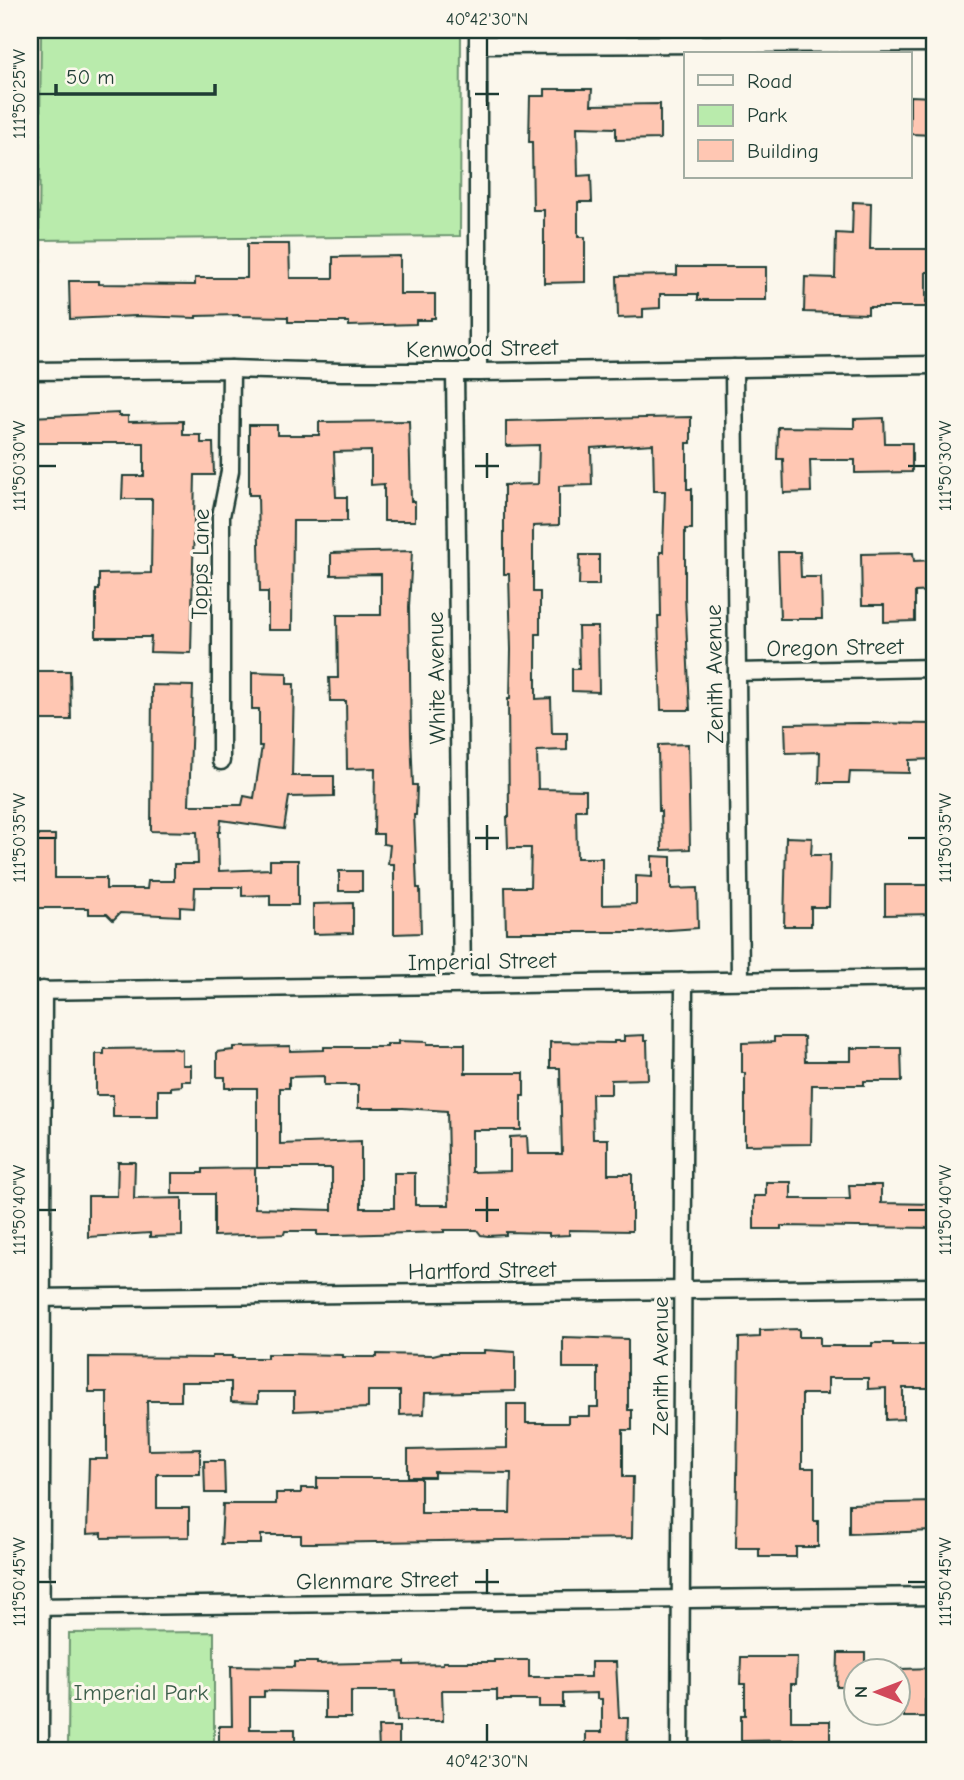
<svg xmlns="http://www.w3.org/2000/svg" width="964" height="1780" font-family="'Comic Neue',sans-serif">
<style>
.built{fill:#fce9db}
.green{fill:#b9ebac;stroke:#6c9470;stroke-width:2}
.building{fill:#ffc7b3;stroke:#1f3d34;stroke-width:2;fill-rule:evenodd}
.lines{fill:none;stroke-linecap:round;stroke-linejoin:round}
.minor-casing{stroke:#1f3d34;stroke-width:21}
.minor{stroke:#fbf7ec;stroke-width:16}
.ticks{fill:none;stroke:#1f3d34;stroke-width:2.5}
.labels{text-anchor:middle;stroke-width:6;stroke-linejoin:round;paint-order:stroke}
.street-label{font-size:23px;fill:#1f3d34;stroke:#fbf7ec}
.park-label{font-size:23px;fill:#3e604c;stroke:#fbf7ec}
.neatline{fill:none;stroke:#1f3d34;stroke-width:2.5}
.ticks-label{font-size:18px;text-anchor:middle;fill:#1f3d34}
</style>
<rect width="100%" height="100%" fill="#fbf7ec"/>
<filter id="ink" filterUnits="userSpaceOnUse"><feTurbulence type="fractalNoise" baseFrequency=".0143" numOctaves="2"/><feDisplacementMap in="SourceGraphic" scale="14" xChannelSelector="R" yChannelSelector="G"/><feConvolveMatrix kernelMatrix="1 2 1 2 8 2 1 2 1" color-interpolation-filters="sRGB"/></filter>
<g filter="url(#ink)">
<rect class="built" x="30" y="30" width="13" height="232"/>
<g class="green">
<polygon points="41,30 461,30 460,236 39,240"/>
<polygon points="214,1632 214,1750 68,1750 69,1633"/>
</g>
<g class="building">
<polygon points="545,89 592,89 591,105 660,104 660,139 616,140 616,128 577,127 578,176 591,175 592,202 578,202 578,237 585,237 585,282 544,283 544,210 533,210 532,142 529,142 530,96 545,96"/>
<polygon points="910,96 934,97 934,135 910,134"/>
<polygon points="853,202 871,203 870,249 934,249 934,272 926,272 926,307 868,307 868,314 804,312 805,277 835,278 836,233 852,234"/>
<polygon points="247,244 289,244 290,278 333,278 333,257 400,256 400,294 435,294 435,318 431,318 431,320 416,320 416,324 349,326 349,322 288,322 288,317 239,316 239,315 196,316 196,318 136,316 70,319 69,281 99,281 99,284 195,285 195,278 247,278"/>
<polygon points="677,267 766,267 766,300 698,300 698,294 660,294 660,308 643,309 643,317 618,318 617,276 677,275"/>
<polygon points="119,413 119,416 128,416 128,422 183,421 183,435 201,435 201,443 213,443 214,475 195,475 191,653 150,652 151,637 96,637 96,590 99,590 99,574 151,573 152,499 122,499 123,476 144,476 144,443 30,443 30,417"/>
<polygon points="691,417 691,443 687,443 687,489 692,489 692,529 685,529 685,597 690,710 661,710 658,616 661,616 660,552 663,552 665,491 654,491 653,444 591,448 592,485 559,486 559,525 533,526 533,592 540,592 540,634 536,634 536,699 551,698 552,733 567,733 567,750 537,751 538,789 586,790 586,810 576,810 577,858 602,858 602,905 636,904 636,876 652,877 652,856 671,857 671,889 697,888 698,928 640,932 506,932 505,887 530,887 531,848 508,848 507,817 509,817 508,699 510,699 511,650 509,574 504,574 504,485 538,484 539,445 506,446 506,421"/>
<polygon points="884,418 885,443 912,443 912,472 855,473 855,460 810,460 811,492 784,493 783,459 777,459 778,427 854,428 854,419"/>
<polygon points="409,421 411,501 415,501 415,521 384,521 384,484 371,485 371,451 334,452 336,497 347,497 347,521 293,521 292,630 268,630 268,592 260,592 258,495 249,495 249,425 277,425 277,435 319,435 319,422"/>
<polygon points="412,551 409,607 411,736 413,785 417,785 416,815 414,815 417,888 420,888 421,933 394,934 394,864 388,864 390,845 383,844 383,834 374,834 375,768 347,769 346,701 330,701 329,678 338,678 337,615 381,615 381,574 331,575 331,553"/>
<polygon points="778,552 800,552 801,577 821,577 822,619 780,619"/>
<polygon points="913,553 914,561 934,560 934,591 915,592 915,621 884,622 884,605 862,605 861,554"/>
<polygon points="580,555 599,555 599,585 579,585"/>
<polygon points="578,627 598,627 599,692 572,691 572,669 579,669"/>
<polygon points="30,671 70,671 71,720 30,720"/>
<polygon points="252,672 287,673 287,684 294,684 292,776 334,776 334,796 289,797 284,829 221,820 220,832 218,832 219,871 270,869 270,860 298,860 298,905 270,905 270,895 242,896 242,887 195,887 194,908 180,907 180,916 120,913 113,920 107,914 89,914 89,908 30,908 30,850 33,850 33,835 55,835 55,878 106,878 106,889 147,889 148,881 174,881 174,864 198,864 197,832 151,831 152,685 193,686 189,805 242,805 244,796 254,798 262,746 259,746 259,709 252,709"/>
<polygon points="860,723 934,724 934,759 909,760 909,773 850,772 849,783 819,783 820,752 786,753 785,724"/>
<polygon points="688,744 690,849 662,850 661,811 659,811 658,745"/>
<polygon points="786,837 812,838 811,855 830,855 829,907 811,907 811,926 784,926"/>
<rect x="339" y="871" width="23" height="20"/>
<polygon points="885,885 934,885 934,914 885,915"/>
<polygon points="353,903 353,933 313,934 313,904"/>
<path d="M644,1035V1041H647L648,1079L611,1080V1094H592L593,1139H608V1174H632V1231L569,1230V1235L549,1236V1233L506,1232V1235L488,1236L481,1235L477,1230H444V1232L338,1235H317V1231H285L284,1234L214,1236V1194H172V1173H203V1169L255,1168V1208L332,1210V1168H257V1088H225V1077H217V1052L233,1050V1047L290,1046V1051L324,1050V1047H387V1044H398V1041L427,1042V1044H465V1073H524V1096H521V1130H472V1172L510,1171V1137L527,1136L528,1154H562L560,1068H550V1042L614,1043V1041H624V1036ZM324,1076V1085H358V1108H403L447,1111L449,1205H415V1173H394V1208H361V1141L280,1144V1088H289V1077Z"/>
<polygon points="774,1037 804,1037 805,1061 851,1061 851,1048 901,1048 902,1081 864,1081 864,1085 812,1085 811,1144 745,1145 745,1073 742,1073 742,1043 774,1042"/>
<polygon points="172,1048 182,1050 182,1065 191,1065 191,1081 182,1081 182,1086 171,1087 171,1090 158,1090 158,1117 113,1117 113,1095 96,1095 96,1054 104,1054 104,1049"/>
<polygon points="118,1162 135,1162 134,1199 182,1198 182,1236 150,1237 150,1233 88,1237 88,1196 117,1196"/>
<polygon points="766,1182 791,1182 791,1199 850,1199 849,1185 881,1185 881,1203 934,1204 934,1228 781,1226 781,1229 754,1229 754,1196 766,1196"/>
<polygon points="799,1329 799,1337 820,1337 820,1346 872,1346 872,1343 893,1343 893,1345 934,1345 934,1388 903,1388 903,1419 886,1420 886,1388 868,1389 868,1378 828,1378 828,1394 802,1394 802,1468 814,1468 814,1521 818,1521 818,1547 796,1547 796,1557 759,1557 759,1548 736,1548 739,1338 760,1337 760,1330"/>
<polygon points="563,1337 628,1339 628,1410 632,1410 632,1430 623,1430 623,1477 633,1477 632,1538 313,1543 301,1543 301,1535 261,1535 261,1544 221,1544 223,1504 276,1504 276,1493 301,1493 301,1488 317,1488 317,1478 421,1478 421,1513 510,1513 511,1473 434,1472 434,1477 408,1477 408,1450 507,1448 507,1404 526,1404 526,1423 568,1423 568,1416 590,1416 590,1407 598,1407 598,1368 563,1368"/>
<polygon points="484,1350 515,1352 515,1391 425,1393 424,1414 400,1415 400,1391 368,1391 368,1408 294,1411 294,1392 258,1392 258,1403 231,1402 231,1382 181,1382 181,1401 147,1401 148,1450 200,1449 200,1474 157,1474 157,1508 189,1508 189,1537 102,1538 102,1533 87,1534 89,1459 107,1459 107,1392 89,1392 89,1357 212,1358 212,1356 232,1356 232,1358 267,1358 267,1354 289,1354 343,1355 343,1357 377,1357 377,1354 433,1355 441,1353 484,1353"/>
<polygon points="204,1461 224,1461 225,1493 205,1493"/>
<polygon points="934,1502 934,1531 849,1534 849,1504"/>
<polygon points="838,1653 865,1653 865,1671 856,1671 856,1687 837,1687"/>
<polygon points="741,1657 797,1657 796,1684 791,1684 791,1721 830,1721 830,1748 803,1748 803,1740 741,1741 741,1715 745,1715 745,1684 740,1684"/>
<polygon points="494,1660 529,1660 529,1677 591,1677 591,1662 616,1662 619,1718 628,1718 627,1750 586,1750 586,1732 602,1732 602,1699 597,1699 597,1693 563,1694 563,1707 539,1707 539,1700 497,1700 497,1690 442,1690 443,1721 397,1721 395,1691 351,1691 351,1718 325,1718 325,1692 264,1691 264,1697 250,1697 250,1729 295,1729 295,1750 219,1750 219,1726 232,1726 231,1666 295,1667 295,1662 317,1662 317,1664 405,1662 405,1665 443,1664 443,1662 494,1662"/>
<polygon points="934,1668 934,1700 925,1700 925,1717 904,1717 901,1669"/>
<polygon points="378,1727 399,1727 399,1750 379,1750"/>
</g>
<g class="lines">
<g class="minor-casing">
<g id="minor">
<polyline points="478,45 934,43"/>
<polyline points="734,368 740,980"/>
<polyline points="30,371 231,369 342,372 478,372 934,365"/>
<polyline points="455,372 462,984"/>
<polyline points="478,372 478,30"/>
<polyline points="737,672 934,668"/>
<polyline points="221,761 221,516 230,471 231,369"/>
<polyline points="30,991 934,978"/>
<polyline points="30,1298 934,1287"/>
<polyline points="30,1607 934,1596"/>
<polyline points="40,1750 43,990"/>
<polyline points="680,1750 684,981"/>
</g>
</g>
<use href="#minor" class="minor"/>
</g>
</g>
<path class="ticks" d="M487,38V56M487,81V106M38,94H56M475,94H499M487,453V478M38,466H56M475,466H499M908,466H926M487,825V850M38,838H56M475,838H499M908,838H926M487,1197V1222M38,1210H56M475,1210H499M908,1210H926M487,1569V1594M38,1582H56M475,1582H499M908,1582H926M487,1724V1742"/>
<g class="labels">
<g class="street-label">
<text transform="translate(482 348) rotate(-1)" y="8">Kenwood Street</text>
<text transform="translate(200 564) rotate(-89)" y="8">Topps Lane</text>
<text transform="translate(835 647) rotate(-1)" y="8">Oregon Street</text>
<text transform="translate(714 674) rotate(-91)" y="8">Zenith Avenue</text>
<text transform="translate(436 678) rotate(-91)" y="8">White Avenue</text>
<text transform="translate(482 961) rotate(-1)" y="8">Imperial Street</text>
<text transform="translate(482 1270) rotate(-1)" y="8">Hartford Street</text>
<text transform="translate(660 1366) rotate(-90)" y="8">Zenith Avenue</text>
<text transform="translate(377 1580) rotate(-1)" y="8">Glenmare Street</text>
</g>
<g class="park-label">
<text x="141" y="1700">Imperial Park</text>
</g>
</g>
<rect width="964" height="1780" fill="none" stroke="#fbf7ec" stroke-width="77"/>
<rect x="684" y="52" width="228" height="126" fill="#fbf7ec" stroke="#a3ada2" stroke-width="2"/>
<rect x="698" y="75" width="35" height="10" fill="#fbf7ec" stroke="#a3ada2" stroke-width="2"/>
<text x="747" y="88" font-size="21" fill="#1f3d34">Road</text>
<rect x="698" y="105" width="35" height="21" fill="#b9ebac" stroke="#a3ada2" stroke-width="2"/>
<text x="747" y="122" font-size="21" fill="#1f3d34">Park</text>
<rect x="698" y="140" width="35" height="21" fill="#ffc7b3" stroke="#a3ada2" stroke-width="2"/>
<text x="747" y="158" font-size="21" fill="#1f3d34">Building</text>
<g transform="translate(877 1692) rotate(270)"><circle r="33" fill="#fbf7ec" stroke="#a3ada2" stroke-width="2"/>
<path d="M0-5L12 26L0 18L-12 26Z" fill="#d1495b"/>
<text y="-10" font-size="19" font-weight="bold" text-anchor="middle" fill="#1f3d34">N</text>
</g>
<path d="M56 84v10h159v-10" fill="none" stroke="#1f3d34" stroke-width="3.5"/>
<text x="66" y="84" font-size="21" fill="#1f3d34" stroke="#fbf7ec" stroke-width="5" paint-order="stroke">50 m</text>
<rect x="38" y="38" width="888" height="1704" class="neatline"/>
<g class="ticks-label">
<text x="487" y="25">40°42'30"N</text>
<text transform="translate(19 94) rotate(-90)" y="6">111°50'25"W</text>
<text transform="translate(945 466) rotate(-90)" y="6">111°50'30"W</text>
<text transform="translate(19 466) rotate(-90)" y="6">111°50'30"W</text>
<text transform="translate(945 838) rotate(-90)" y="6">111°50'35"W</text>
<text transform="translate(19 838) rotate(-90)" y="6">111°50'35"W</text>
<text transform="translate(945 1210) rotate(-90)" y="6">111°50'40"W</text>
<text transform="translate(19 1210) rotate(-90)" y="6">111°50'40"W</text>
<text transform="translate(19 1582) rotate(-90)" y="6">111°50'45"W</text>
<text transform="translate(945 1582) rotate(-90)" y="6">111°50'45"W</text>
<text x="487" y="1767">40°42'30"N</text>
</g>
</svg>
